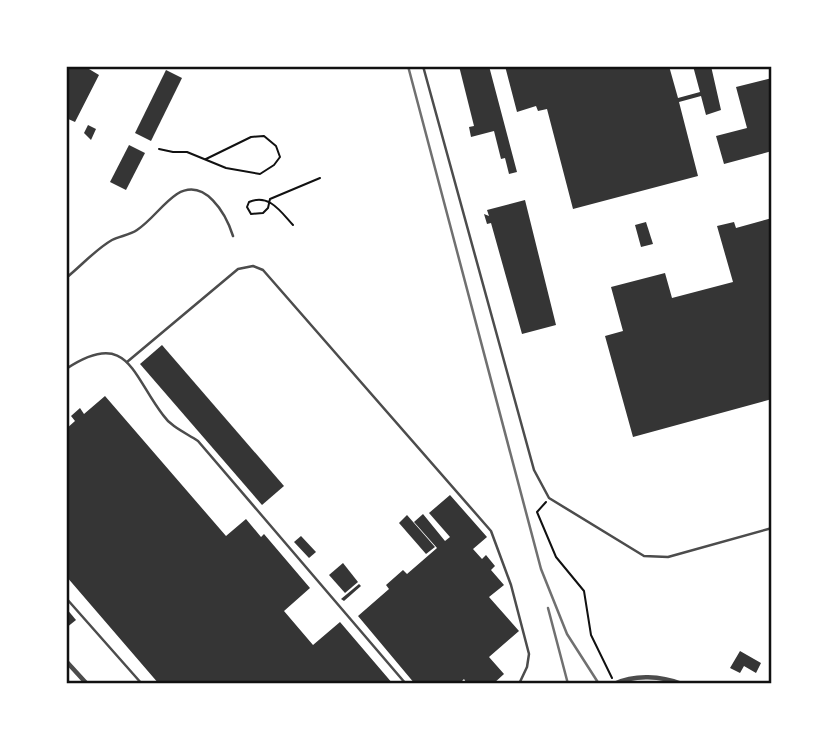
<svg xmlns="http://www.w3.org/2000/svg" width="838" height="750" font-family="Figtree,sans-serif">
<style>
.building{fill:#353535}
.lines{fill:none;stroke-linecap:round;stroke-linejoin:round}
.path{stroke:#111;stroke-width:2}
.service{stroke:#4c4c4c;stroke-width:2.5}
.minor{stroke:#4c4c4c;stroke-width:4.5}
.rail{stroke:#707070;stroke-width:2.5}
.neatline{fill:none;stroke:#111;stroke-width:2.5}
</style>
<rect width="100%" height="100%" fill="#fff"/>
<g class="building">
<polygon points="66,66 90,66 89,69 99,75 75,122 66,118"/>
<polygon points="459,66 489,66 517,172 509,174 505,158 501,159 494,131 471,137 469,127 474,126"/>
<polygon points="505,66 669,66 678,98 700,92 693,66 711,66 721,110 706,115 701,96 679,102 698,176 573,209 547,109 538,111 536,106 517,112"/>
<polygon points="166,70 182,78 151,141 135,133"/>
<polygon points="772,78 772,151 724,164 716,136 747,128 736,87"/>
<polygon points="88,125 96,129 91,140 84,133"/>
<polygon points="129,145 145,153 126,190 110,182"/>
<polygon points="525,200 556,325 522,334 491,223 487,224 484,214 489,216 487,210"/>
<polygon points="772,218 772,399 633,437 605,336 623,331 611,287 665,273 672,298 733,282 717,226 734,222 736,228"/>
<polygon points="646,222 653,244 641,247 635,225"/>
<polygon points="162,345 284,486 262,505 140,364"/>
<polygon points="105,396 226,536 246,519 261,537 264,534 310,588 284,611 313,645 340,622 393,684 159,684 66,576 66,429 75,421 71,416 80,408 84,414"/>
<polygon points="450,495 487,537 473,549 482,559 486,555 495,566 491,570 504,585 489,597 519,631 489,657 504,674 493,684 467,684 464,679 459,684 415,684 358,616 389,589 386,585 403,570 407,574 437,548 414,522 423,514 445,541 450,537 429,513"/>
<polygon points="407,515 435,547 426,554 399,523"/>
<polygon points="301,536 316,552 309,558 294,542"/>
<polygon points="343,563 358,582 345,593 329,575"/>
<polygon points="359,584 361,586 344,601 341,599"/>
<polygon points="66,608 76,620 66,628"/>
<polygon points="740,651 761,663 756,673 744,666 740,673 730,668"/>
</g>
<g class="lines">
<g class="path">
<polyline points="159,149 173,152 187,152 226,168 260,174 274,165 280,157 276,146 264,136 251,137 206,159"/>
<path d="M293,225C281,212 269,193 249,202L247,207L251,214L263,213L268,208L270,199L320,178"/>
<polyline points="546,502 537,512 556,557 584,591 591,635 612,678"/>
</g>
<g class="service">
<polyline points="423,66 534,470 549,498 644,556 668,557 772,528"/>
<path d="M66,278C81,266 96,249 112,240C120,236 130,235 137,230C152,220 162,204 177,194C205,177 226,214 233,236"/>
<polyline points="127,362 238,269 253,266 263,270 491,531 511,585 529,654 527,667 519,684"/>
<path d="M66,369C128,328 132,375 163,415C171,427 186,433 198,441L406,684"/>
<polyline points="66,598 142,684"/>
</g>
<g class="minor">
<polyline points="66,661 87,684"/>
<path d="M614,684C635,674 661,676 682,684"/>
</g>
<g class="rail">
<polyline points="408,66 541,569 567,634 599,684"/>
<polyline points="548,608 568,684"/>
</g>
</g>
<rect width="838" height="750" fill="none" stroke="#ffffff" stroke-width="136"/>
<rect x="68" y="68" width="702" height="614" class="neatline"/>
</svg>
